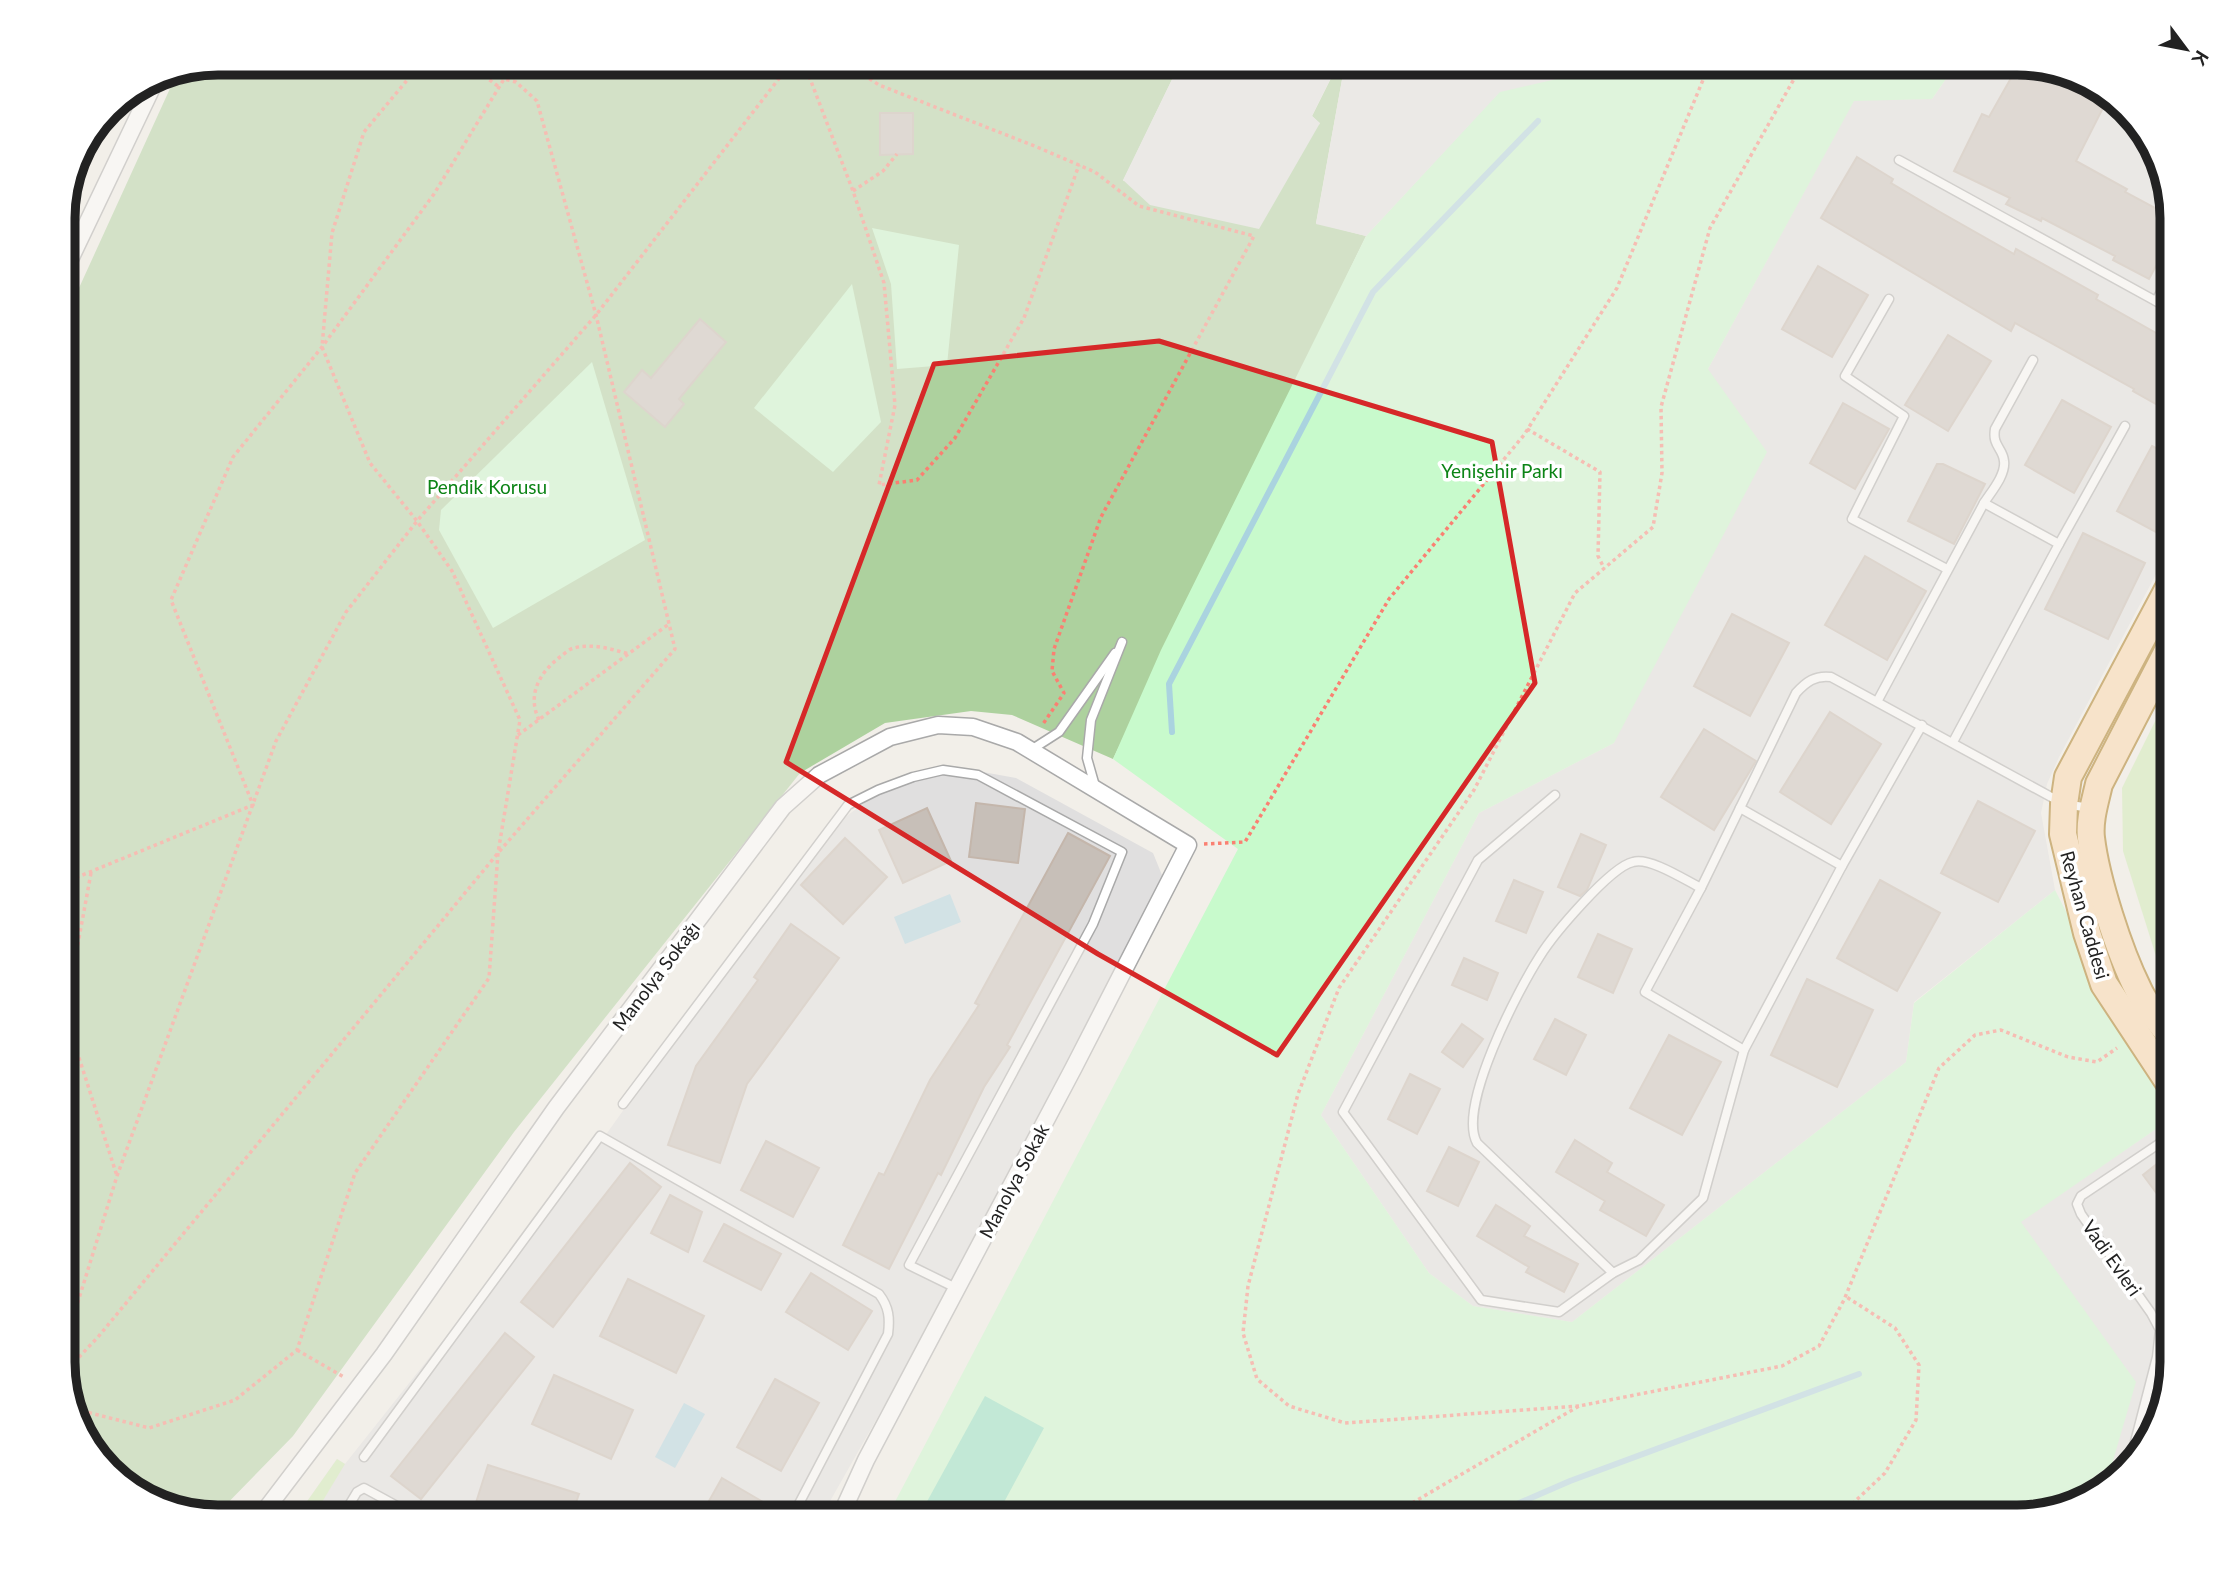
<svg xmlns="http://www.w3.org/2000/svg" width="2235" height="1580" font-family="Lato,sans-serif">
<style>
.residential{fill:#e0dfdf}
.grass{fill:#cdebb0}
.forest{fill:#add19e}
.park{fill:#c8facc}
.pitch{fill:#88e0be}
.parking{fill:#e2e2e2}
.water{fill:#aad3df}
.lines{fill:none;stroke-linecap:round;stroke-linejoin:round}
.stream{stroke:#aad3df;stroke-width:6}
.building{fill:#c7bfb8;stroke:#c4b6ab;stroke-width:2}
.service-casing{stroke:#a9a9a9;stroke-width:11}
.minor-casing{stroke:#a9a9a9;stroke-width:19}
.primary-casing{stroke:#a06b00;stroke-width:30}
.path{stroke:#fa8072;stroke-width:3.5;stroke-dasharray:3.5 3.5;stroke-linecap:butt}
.service{stroke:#fff;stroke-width:8}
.minor{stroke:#fff;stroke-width:16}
.primary{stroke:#fcd6a4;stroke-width:26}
.marked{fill:none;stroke:#d62828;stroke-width:5;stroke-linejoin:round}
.labels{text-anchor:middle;stroke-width:7;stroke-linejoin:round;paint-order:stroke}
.park-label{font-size:19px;fill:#0c8416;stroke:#fff}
.street-label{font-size:19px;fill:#222;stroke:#fff}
.rim{fill:none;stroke:#222;stroke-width:9}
</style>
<rect width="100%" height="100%" fill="#f2efe9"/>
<g class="residential">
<polygon points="1957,63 2017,63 2111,95 2156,149 2172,218 2172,544 2059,757 2047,784 2041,813 2055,890 1914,1002 1906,1062 1572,1322 1473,1306 1429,1273 1321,1115 1479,813 1614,743 1708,369 1854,100 1932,99"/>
<polygon points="106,114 63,208 79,150"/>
<polygon points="955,767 1016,778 1153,853 1164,880 935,1316 821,1517 296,1517 337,1459 345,1464 605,1136 817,838 890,784"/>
<polygon points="2172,1118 2172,1362 2140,1456 2086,1501 2047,1510 2112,1464 2020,1222"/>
</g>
<g class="grass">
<polygon points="2172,687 2172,983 2161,972 2123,851 2122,788"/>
<polygon points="337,1459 345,1464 313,1517 296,1517"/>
</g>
<polygon class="forest" points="218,63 1180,63 1123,181 1320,124 1312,116 1334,72 1332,63 1345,63 1316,223 1366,236 1113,759 1012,715 971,711 885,723 800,773 514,1132 293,1436 215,1516 124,1485 84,1439 63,1372 63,323 178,71"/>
<g class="park">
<polygon points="1627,63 1957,63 1932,99 1854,101 1708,369 1767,452 1614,743 1479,813 1321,1115 1429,1273 1473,1306 1572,1322 1906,1062 1914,1003 2055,890 2172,1118 2021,1222 2136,1382 2112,1464 2047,1510 2017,1517 887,1517 1238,849 1113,759 1161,650 1366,236 1500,91"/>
<polygon points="872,228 959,245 947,365 897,369 891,284"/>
<polygon points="852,284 881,422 833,472 754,408"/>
<polygon points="592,362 645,540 493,628 439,530 441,510"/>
</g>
<polygon class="pitch" points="985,1396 1044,1428 996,1517 942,1517 924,1507"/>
<g class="parking">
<polygon points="1180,63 1332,63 1334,72 1312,116 1320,123 1259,229 1150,205 1123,180"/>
<polygon points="1345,63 1627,63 1500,92 1366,236 1316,224"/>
</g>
<g class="water">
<polygon points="950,894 961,922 905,944 894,917"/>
<polygon points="684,1403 705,1414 675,1468 655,1457"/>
</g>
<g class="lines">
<g class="stream">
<polyline points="1172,732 1169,684 1373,292 1538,121"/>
<polyline points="1487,1517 1570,1481 1859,1374"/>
</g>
</g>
<g class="building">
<polygon points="2019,64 2110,94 2076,161 2127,189 2125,192 2172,217 2172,236 2149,279 2113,260 2115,256 2042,218 2041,221 2006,204 2010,198 1954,171 1982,114 1989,117"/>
<polygon points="880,113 913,113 913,154 880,155"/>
<polygon points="1857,157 1893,179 1891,183 1940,212 2014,254 2016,249 2098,295 2096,299 2172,342 2172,413 2133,391 2134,389 2015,323 2011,331 1821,218"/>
<polygon points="1818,266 1868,295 1832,357 1782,329"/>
<polygon points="700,319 726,342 679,399 684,404 665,427 624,392 642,370 651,378"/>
<polygon points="1948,335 1991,361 1948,431 1905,405"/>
<polygon points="2062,400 2111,427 2074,493 2025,465"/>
<polygon points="1843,403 1889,429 1855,489 1810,463"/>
<polygon points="2152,446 2172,457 2172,529 2167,538 2117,511"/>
<polygon points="1937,464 1943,464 1985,484 1954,544 1908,521"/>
<polygon points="2083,533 2145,563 2108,639 2045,609"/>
<polygon points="1865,556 1926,591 1887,660 1825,625"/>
<polygon points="1732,614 1789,643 1750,716 1694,686"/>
<polygon points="1830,712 1881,744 1831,824 1780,792"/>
<polygon points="1704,729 1756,761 1714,830 1661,797"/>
<polygon points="1978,801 2035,831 1998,902 1941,873"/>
<polygon points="976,803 1025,809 1018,863 969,857"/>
<polygon points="927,808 951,861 903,883 879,830"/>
<polygon points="1068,833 1110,856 1007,1045 1010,1047 984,1087 941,1175 938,1173 889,1269 843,1245 879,1173 884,1175 930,1080 979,1005 975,1003"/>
<polygon points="1581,834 1606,845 1587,890 1580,896 1558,887"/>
<polygon points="845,838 887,877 843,924 801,885"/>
<polygon points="1514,880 1543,892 1526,933 1496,921"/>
<polygon points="1880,880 1940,913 1897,991 1837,958"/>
<polygon points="791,924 839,958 747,1084 720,1163 668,1145 696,1066 758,980 754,977"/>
<polygon points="1598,934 1632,949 1613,993 1578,977"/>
<polygon points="1464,958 1498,973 1487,1000 1452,985"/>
<polygon points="1807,979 1873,1010 1837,1087 1771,1055"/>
<polygon points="1555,1019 1586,1035 1566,1075 1534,1059"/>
<polygon points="1462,1024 1483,1039 1463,1067 1442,1052"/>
<polygon points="1669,1035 1721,1062 1682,1135 1630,1108"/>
<polygon points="1410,1074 1440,1089 1417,1134 1388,1119"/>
<polygon points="1575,1140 1612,1163 1607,1172 1664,1205 1646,1236 1600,1210 1605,1201 1556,1172"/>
<polygon points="766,1141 819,1168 793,1217 741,1190"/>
<polygon points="1449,1147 1479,1162 1458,1206 1427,1191"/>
<polygon points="2172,1152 2172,1214 2143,1175"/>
<polygon points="630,1163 661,1187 553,1327 521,1302"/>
<polygon points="670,1195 702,1212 688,1252 651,1233"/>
<polygon points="1496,1205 1530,1226 1524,1236 1578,1264 1564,1292 1526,1272 1529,1267 1477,1236"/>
<polygon points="724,1224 781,1254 761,1290 704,1261"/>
<polygon points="811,1273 872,1311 848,1350 786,1312"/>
<polygon points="628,1279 704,1316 676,1373 600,1336"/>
<polygon points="505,1333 534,1357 421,1499 391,1476"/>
<polygon points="554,1375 633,1410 611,1459 532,1424"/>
<polygon points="775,1379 819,1403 781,1471 737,1447"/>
<polygon points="488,1465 579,1494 571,1517 489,1517 473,1512"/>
<polygon points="722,1478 763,1502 754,1517 700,1517"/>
</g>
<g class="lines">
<g class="service-casing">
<g id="service">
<polyline points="1899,160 2172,310"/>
<polyline points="1889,299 1845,376 1904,416 1852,519 1947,569"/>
<polyline points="2156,301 2172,272"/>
<path d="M1984,503C1991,492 2006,475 2004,461C2003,448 1992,446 1995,429L2033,360"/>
<polyline points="2059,544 2125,426"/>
<polyline points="1878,700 1984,503 2059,544 1953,742"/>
<polyline points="1031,750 1059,732 1115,653"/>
<polyline points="1095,786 1087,758 1091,720 1122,642"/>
<path d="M1555,795L1478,860L1343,1112L1481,1300L1559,1312L1613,1273L1639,1260L1703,1198L1744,1050L1645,992L1701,888L1796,693C1806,682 1815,675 1831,677L2064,804L2090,808"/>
<polyline points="1740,808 1842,866"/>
<polyline points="1744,1050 1842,866 1922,725"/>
<polyline points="623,1104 848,805 878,790 913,777 943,770 978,775 1122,852 1093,924 909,1265 958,1289"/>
<path d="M1613,1273L1477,1143C1457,1107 1518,990 1540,956C1553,935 1610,867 1633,862C1650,857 1685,880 1701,888"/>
<path d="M364,1457L600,1136L879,1294C889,1307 890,1318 888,1334L792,1517"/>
<polyline points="2129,1465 2157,1357 2160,1330 2151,1313 2081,1214 2077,1204 2081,1196 2172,1135"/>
<polyline points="342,1517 357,1492 364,1488 417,1517"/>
</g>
</g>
<g class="minor-casing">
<g id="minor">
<polyline points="63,274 158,75"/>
<polyline points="260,1517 384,1354 556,1108 783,807 819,775 890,737 938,725 973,727 1017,742 1188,845 1073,1069 866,1460 840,1517"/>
</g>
</g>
<g class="primary-casing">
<g id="primary">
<polyline points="2172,582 2068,777 2064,804 2063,834 2087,933 2104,984 2172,1087"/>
<path d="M2172,643L2099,784C2095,802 2089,820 2091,838C2096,880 2119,951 2138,989C2146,1007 2161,1023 2172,1038"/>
</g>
</g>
<g class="path">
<polyline points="467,63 499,87"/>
<polyline points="804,63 853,191 884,283 895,405 879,485 917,480 955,438 1024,318 1079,165"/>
<polyline points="846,63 879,85 1037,147 1095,172 1139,206 1254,236 1101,517 1054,649 1052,671 1064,693 1043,724"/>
<polyline points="853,191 883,171 897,154"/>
<polyline points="1527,429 1600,472 1598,556 1604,568"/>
<path d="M539,720C527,695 539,673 560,657C564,654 569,649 574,648C592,643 611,649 629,654"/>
<polyline points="518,735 669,624"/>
<polyline points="1204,844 1245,842 1389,599 1524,435 1617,288 1710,63"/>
<polyline points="91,873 65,1014 117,1176"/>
<polyline points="63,883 253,805 171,600 233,457 322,347 434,194 504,79 516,82 537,101 596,315 675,649 498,853 98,1337 64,1373"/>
<polyline points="63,1350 117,1176 276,741 346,612 417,521 596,315 791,63"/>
<polyline points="297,1350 344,1377"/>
<polyline points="1579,1406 1345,1423 1289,1406 1257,1379 1243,1333 1248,1286 1298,1094 1339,988 1474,790 1575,593 1653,527 1662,473 1661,407 1710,228 1803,63"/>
<polyline points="75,1409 149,1428 235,1400 297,1350 355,1173 489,978 498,853 520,720 452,571 417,521 370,463 322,347 332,233 364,132 418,67 444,63"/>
<polyline points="1388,1517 1579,1406 1782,1366 1819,1346 1844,1300 1939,1068 1975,1035 2001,1030 2068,1057 2097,1062 2117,1048"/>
<polyline points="1763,1517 1771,1514 1849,1507 1885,1473 1916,1420 1919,1365 1895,1328 1845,1296"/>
</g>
<use href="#service" class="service"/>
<use href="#minor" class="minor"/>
<use href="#primary" class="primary"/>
</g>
<path d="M0 0H2235V1580H0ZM1159,341L1492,442L1535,683L1277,1055L1098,954L786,762L934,364Z" fill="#f2efe9" fill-opacity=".55" fill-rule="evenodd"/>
<path class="marked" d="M1159,341L1492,442L1535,683L1277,1055L1098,954L786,762L934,364Z"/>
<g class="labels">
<g class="park-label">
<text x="1502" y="478">Yenişehir Parkı</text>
<text x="487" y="494">Pendik Korusu</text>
</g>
<g class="street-label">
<text transform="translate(2085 915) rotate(74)" y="7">Reyhan Caddesi</text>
<text transform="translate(656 976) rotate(-53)" y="7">Manolya Sokağı</text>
<text transform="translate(1014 1181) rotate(-62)" y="7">Manolya Sokak</text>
<text transform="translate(2112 1258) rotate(55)" y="7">Vadi Evleri</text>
</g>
</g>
<path d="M0 0H2235V1580H0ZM218 75H2017A143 143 0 0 1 2160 218V1362A143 143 0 0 1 2017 1505H218A143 143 0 0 1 75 1362V218A143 143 0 0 1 218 75Z" fill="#fff" fill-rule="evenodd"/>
<path class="rim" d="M218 75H2017A143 143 0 0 1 2160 218V1362A143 143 0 0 1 2017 1505H218A143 143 0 0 1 75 1362V218A143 143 0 0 1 218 75Z"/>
<g transform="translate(2186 49) rotate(122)" stroke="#ffffff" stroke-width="5" paint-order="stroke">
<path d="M0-5L12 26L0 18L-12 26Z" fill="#222222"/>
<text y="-10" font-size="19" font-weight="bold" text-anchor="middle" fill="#222222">K</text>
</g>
</svg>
